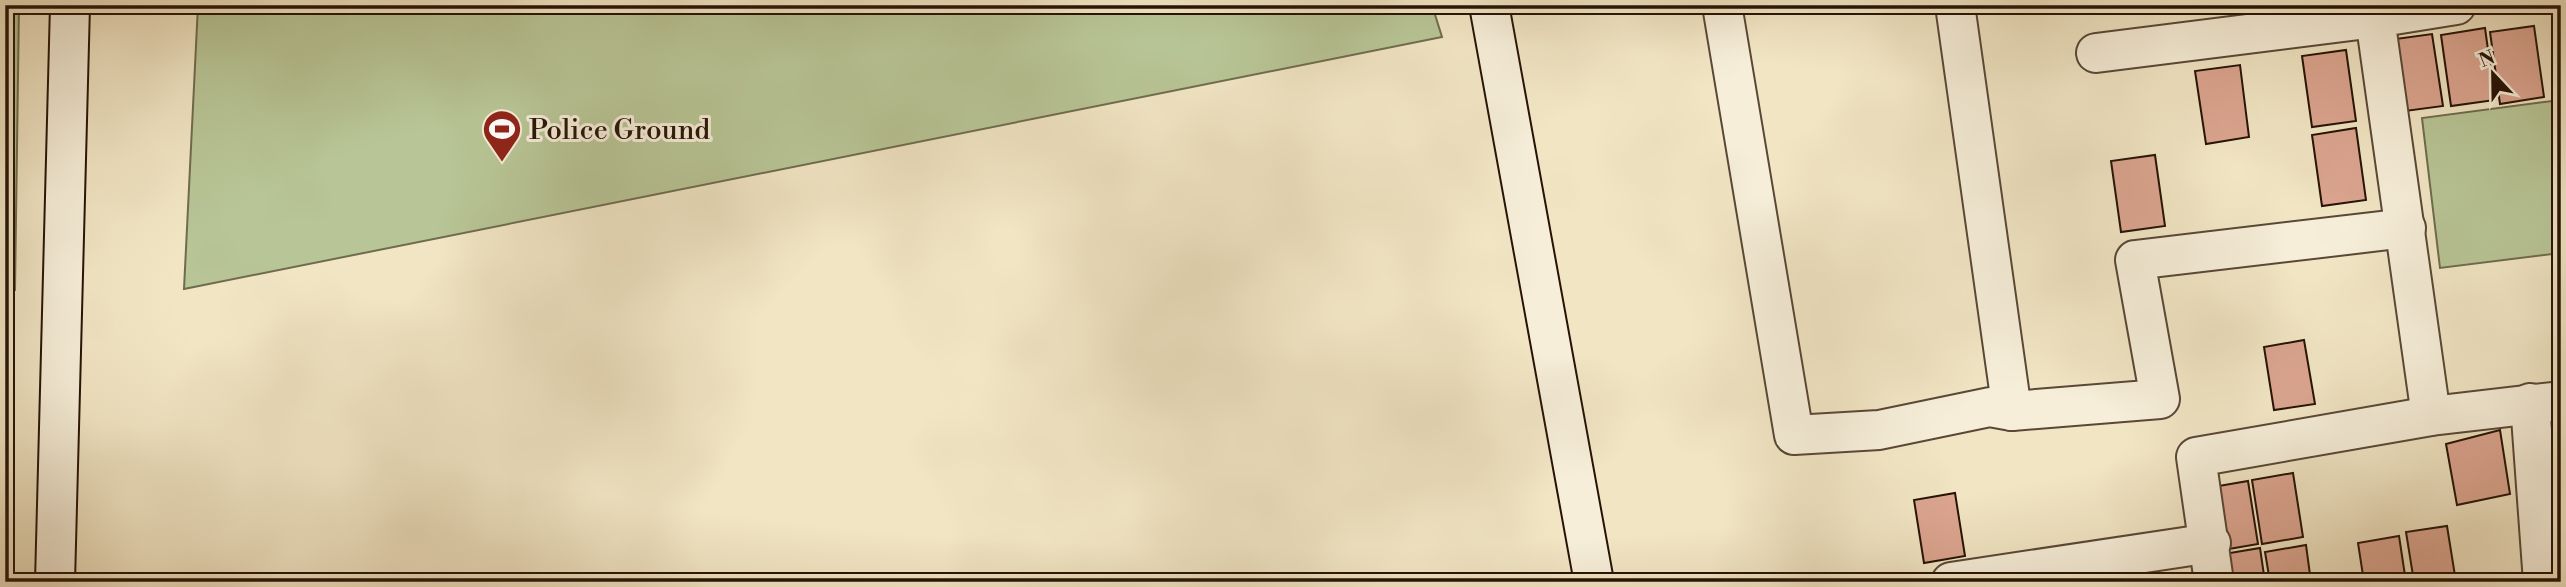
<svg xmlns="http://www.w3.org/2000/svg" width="2566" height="587" font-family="'Libre Bodoni',serif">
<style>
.green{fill:#b8c596;stroke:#6f6c4e;stroke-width:2}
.building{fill:#dba590;stroke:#261306;stroke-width:2}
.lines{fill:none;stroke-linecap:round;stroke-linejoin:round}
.street-casing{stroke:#594836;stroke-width:42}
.secondary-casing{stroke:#261306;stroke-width:42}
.street{stroke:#f6eed9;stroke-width:38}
.secondary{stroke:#f6eed9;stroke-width:38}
.labels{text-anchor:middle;stroke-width:6;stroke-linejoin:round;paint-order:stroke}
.poi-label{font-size:28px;fill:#261306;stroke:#f6eed9;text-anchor:start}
</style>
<rect width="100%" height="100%" fill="#f1e5c4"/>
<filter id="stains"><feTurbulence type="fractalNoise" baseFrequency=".00286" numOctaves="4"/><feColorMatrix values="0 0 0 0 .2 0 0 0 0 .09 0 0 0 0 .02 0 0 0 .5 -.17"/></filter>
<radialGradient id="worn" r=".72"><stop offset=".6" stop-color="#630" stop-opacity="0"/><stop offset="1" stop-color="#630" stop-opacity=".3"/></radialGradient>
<g class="green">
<polygon points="5,5 19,5 15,290 5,290"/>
<polygon points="198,5 1432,5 1442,37 184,289"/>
<polygon points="2552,101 2561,176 2561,253 2440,268 2422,118"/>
</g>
<g class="building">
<polygon points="2534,26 2544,97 2500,104 2490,32"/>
<polygon points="2485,28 2495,100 2451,106 2441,35"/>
<polygon points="2432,34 2443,106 2398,112 2388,40"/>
<polygon points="2346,50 2356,121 2312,127 2302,56"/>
<polygon points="2240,65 2249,137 2206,144 2195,71"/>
<polygon points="2356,128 2366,200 2322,206 2312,135"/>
<polygon points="2155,155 2165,226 2121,232 2111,161"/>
<polygon points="2304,340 2315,404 2274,410 2264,347"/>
<polygon points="2500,430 2510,494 2457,505 2446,444"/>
<polygon points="2293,473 2303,537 2262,544 2252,480"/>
<polygon points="2248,481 2258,544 2217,551 2207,488"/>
<polygon points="1955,493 1965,556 1924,563 1914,500"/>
<polygon points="2447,526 2456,582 2414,582 2406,532"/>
<polygon points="2399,536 2406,582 2364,582 2358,543"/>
<polygon points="2306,545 2311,582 2270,582 2265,552"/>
<polygon points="2260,548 2265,582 2223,582 2218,555"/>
</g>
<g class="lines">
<g class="street-casing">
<g id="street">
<polyline points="1722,5 1794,435 1879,430 1990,407 2012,411 2160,399 2135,260 2406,228"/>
<polyline points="1955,5 2012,411"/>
<polyline points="2096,53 2375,18"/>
<polyline points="2530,403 2543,582"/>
<polyline points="2431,416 2375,18 2456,5"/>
<polyline points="1951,582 2211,543"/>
<polyline points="2214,582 2196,457 2431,416 2561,401"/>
</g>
</g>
<g class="secondary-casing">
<g id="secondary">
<polyline points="1489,5 1594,582"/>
<polyline points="55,582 70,5"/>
</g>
</g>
<use href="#street" class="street"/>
<use href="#secondary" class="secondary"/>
</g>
<defs>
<g id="stadium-pin" transform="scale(2.0125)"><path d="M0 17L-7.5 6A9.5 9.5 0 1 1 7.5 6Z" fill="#8f2418" stroke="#f6eed9"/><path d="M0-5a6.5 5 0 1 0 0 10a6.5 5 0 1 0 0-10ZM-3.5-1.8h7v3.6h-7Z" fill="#fff"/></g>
</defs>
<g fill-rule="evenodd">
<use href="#stadium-pin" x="502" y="129"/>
</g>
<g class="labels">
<g class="poi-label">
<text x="529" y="139">Police Ground</text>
</g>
</g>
<rect width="2566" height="587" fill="none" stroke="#f1e5c4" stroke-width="28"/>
<rect x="7" y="7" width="2552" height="573" fill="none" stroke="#261306" stroke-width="3.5"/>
<rect x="14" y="14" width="2538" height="559" fill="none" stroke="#261306" stroke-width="2"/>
<g transform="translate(2493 74) rotate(338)" stroke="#f6eed9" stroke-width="5" paint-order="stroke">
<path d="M0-5L12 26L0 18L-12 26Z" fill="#261306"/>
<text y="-10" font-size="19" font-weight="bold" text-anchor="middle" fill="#261306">N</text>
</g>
<rect width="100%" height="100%" filter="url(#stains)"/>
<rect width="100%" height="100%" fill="url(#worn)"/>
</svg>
